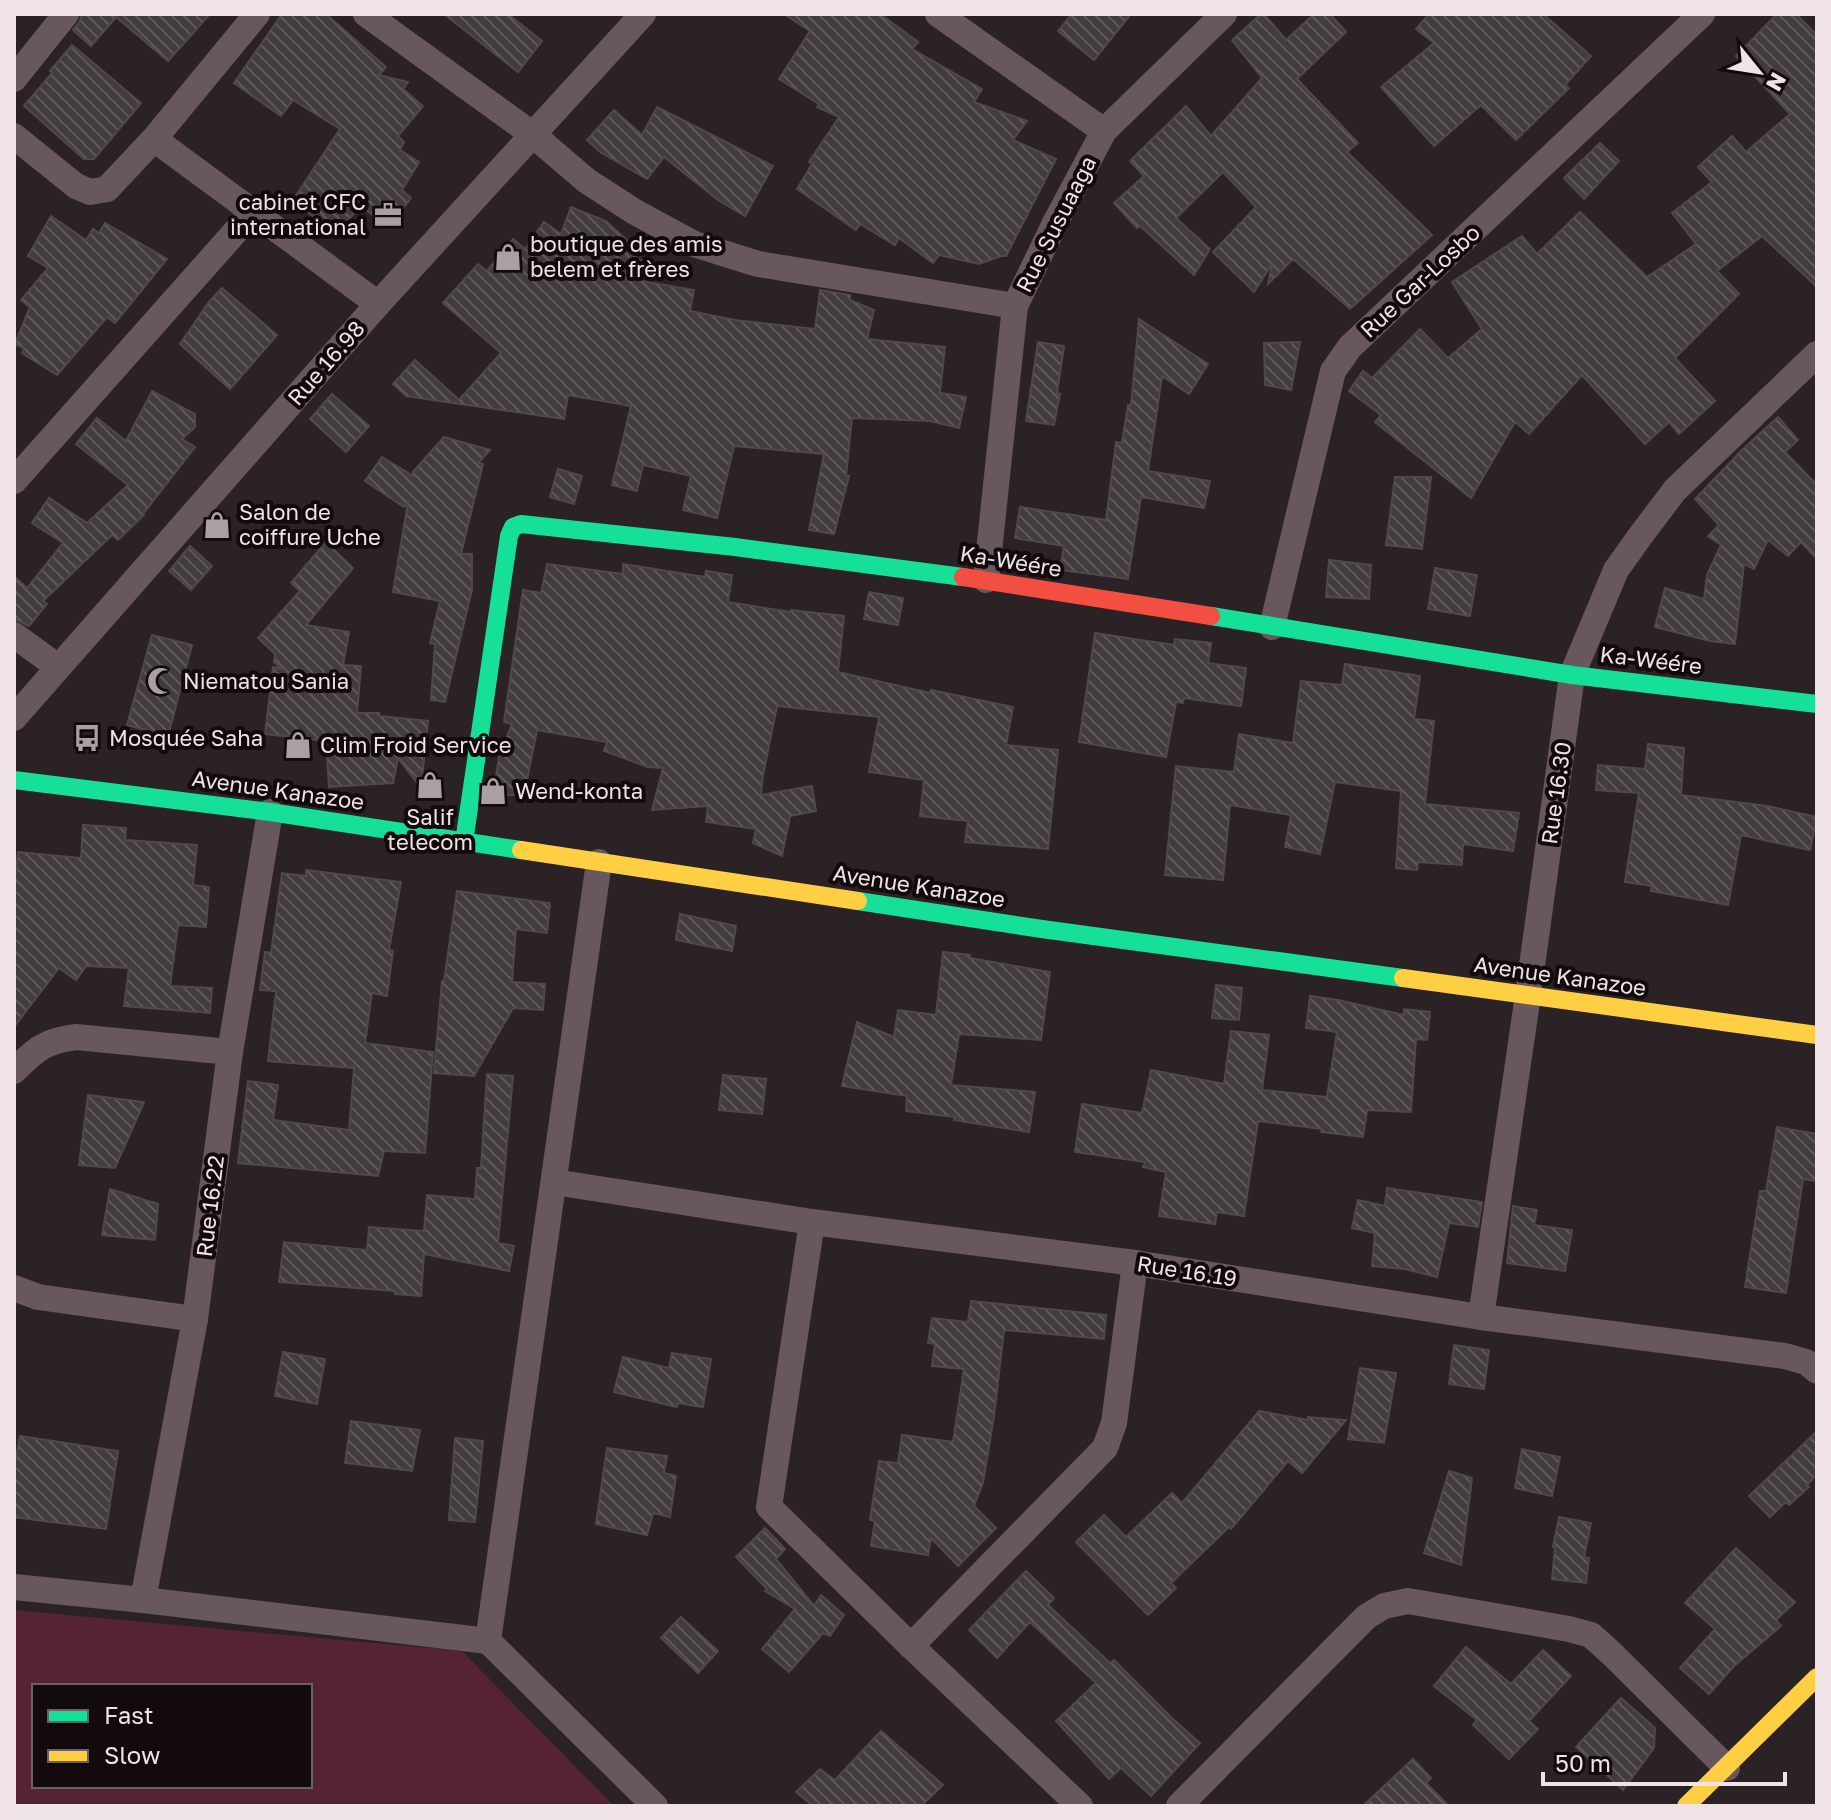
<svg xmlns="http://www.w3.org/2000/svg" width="1831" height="1820" font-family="'Golos Text',sans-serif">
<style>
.grass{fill:#552236;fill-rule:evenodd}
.building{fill:url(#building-back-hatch);stroke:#50484b;stroke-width:2}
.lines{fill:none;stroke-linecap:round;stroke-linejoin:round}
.street{stroke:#68575c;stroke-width:26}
.fast{stroke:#16e098;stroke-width:18}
.slow{stroke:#ffcf43;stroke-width:18}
.jam{stroke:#f24e42;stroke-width:18}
.labels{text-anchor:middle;stroke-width:8;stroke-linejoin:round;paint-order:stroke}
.poi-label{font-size:22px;fill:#efe3e6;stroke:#120a0d;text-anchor:start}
.street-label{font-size:22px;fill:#efe3e6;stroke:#120a0d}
</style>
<defs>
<pattern id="building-back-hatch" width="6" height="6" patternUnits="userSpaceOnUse" patternTransform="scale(2)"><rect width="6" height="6" fill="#433c3f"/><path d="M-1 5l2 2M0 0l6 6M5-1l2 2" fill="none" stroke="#5e585b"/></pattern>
</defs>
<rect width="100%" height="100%" fill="#2b2225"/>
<path class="grass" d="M14,1610L462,1651L614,1806H14ZM34,1686H310V1786H34Z"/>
<g class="building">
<polygon points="82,14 210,14 168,61 116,17 91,46 73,30 79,23"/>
<polygon points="282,14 326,14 386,67 379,75 408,82 403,89 423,106 398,136 404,142 400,150 419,162 402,190 411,198 387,228 361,205 335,235 293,200 340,129 293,100 281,116 234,83"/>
<polygon points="444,14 508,14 542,41 518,72"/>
<polygon points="784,14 880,14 918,42 912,49 982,89 974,102 1027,121 1013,140 1056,159 1006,256 1001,256 979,264 939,255 933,263 899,238 895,245 860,224 856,230 797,189 812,164 809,162 839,117 817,107 819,104 779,79 810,31"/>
<polygon points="1072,14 1131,14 1094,60 1058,31"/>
<polygon points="1261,14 1264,14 1286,40 1314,14 1330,14 1346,32 1297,79 1358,143 1347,152 1432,235 1350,309 1293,259 1268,284 1272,264 1254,292 1213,252 1256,207 1223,172 1176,218 1210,249 1194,275 1140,226 1137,228 1114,203 1144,176 1130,161 1186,106 1211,136 1262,78 1232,40"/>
<polygon points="1429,14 1543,14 1591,56 1565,85 1569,88 1516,140 1481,105 1434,146 1381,87 1434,43 1416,29"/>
<polygon points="1777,14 1796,14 1817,35 1817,287 1762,236 1717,271 1739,294 1675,358 1715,401 1679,434 1669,422 1645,444 1582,375 1529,434 1515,422 1471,498 1375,422 1381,415 1349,391 1363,371 1372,378 1420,329 1448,358 1482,329 1452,282 1522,236 1537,254 1580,212 1647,277 1696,244 1672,213 1712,182 1698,167 1732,136 1746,152 1790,114 1736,56"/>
<polygon points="72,45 141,103 94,159 84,159 24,106 52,73 50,71"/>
<polygon points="657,107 773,166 745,216 718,200 664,157 647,179 600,152 587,140 614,110 642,135"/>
<polygon points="1600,143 1619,161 1584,199 1564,178"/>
<polygon points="571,207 606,221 629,242 622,250 650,265 641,281 694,290 690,311 735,320 815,329 820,290 850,295 850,300 874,310 867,339 945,347 940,393 966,397 959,428 930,421 852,418 846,476 849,476 834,534 809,530 824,454 734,446 717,518 683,510 691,476 643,465 637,491 612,485 631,406 568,395 564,419 406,396 393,384 415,360 459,400 501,353 443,303 478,264 487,271 513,239 525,249 544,222 561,234"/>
<polygon points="51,216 86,240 93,229 99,233 105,223 167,259 115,323 107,317 57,375 22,353 24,348 15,344 30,307 21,300 48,268 28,256"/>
<polygon points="222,288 277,335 230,389 180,344 209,302"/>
<polygon points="1139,319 1208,364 1189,394 1162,376 1148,471 1210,481 1204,508 1141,497 1128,579 1060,570 1064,546 1015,538 1020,507 1106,520 1116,442 1122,443 1128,405 1131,406"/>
<polygon points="1038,342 1064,346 1057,393 1060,394 1054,425 1026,421"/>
<polygon points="1300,342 1291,390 1265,385 1264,343"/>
<polygon points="152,391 195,414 195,427 182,439 195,447 143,514 144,515 118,540 112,535 43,601 47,604 29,626 14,619 14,576 27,588 63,543 32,523 49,498 87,523 128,485 76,444 97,418 126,441"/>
<polygon points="332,394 369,426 346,452 310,419"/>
<polygon points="1778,417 1798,440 1785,452 1817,485 1817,559 1801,542 1788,556 1768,540 1754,569 1744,564 1735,644 1710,641 1655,627 1665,588 1704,599 1707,575 1721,545 1708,536 1719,525 1695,499 1743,449"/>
<polygon points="444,437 490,450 478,463 483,464 461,554 472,554 472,590 445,702 431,700 435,644 430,643 440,601 393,592 408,502 404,507 365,481 382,457 413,476 413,472"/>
<polygon points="558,469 582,476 574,504 550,497"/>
<polygon points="1395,477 1431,477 1422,549 1386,545"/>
<polygon points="326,542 353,568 306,625 349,632 343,665 361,666 357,713 379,713 379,716 428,721 421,788 398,758 393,783 329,787 326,741 265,734 273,667 282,669 274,662 275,654 258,638 300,591 291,583"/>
<polygon points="190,546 212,566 191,590 169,571"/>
<polygon points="1329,560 1371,565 1369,599 1326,597"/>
<polygon points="547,564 623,574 623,564 705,577 706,571 732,575 728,602 791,612 791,610 844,616 838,672 930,693 931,690 1013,707 1006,745 1058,750 1048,849 965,842 968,821 920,816 924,780 869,772 879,717 777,706 763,775 761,795 812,786 816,811 790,816 782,856 753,843 756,829 706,822 708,806 652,810 663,768 648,767 604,751 607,742 537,730 524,795 508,795 495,806 492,803 499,757 512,724 504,722 523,590 541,593"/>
<polygon points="1435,568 1477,575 1470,616 1428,609"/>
<polygon points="869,592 903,598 898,625 864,619"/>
<polygon points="1095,633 1174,645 1175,639 1211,643 1208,663 1246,668 1241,706 1184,698 1183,703 1176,702 1166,757 1079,742"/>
<polygon points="152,635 192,645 168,736 127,725"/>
<polygon points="1345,664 1420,676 1414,719 1434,721 1425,804 1519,813 1513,851 1463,844 1462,865 1418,862 1417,870 1396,868 1401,791 1335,782 1320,854 1285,847 1291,815 1230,805 1223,880 1165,875 1176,766 1234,772 1239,734 1293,743 1301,681 1342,685"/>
<polygon points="1648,744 1684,748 1681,795 1767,806 1817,817 1810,850 1741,835 1728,905 1651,891 1652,886 1625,882 1639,793 1596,790 1598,765 1645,769"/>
<polygon points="83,825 126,828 125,840 197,845 193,885 209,887 206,927 178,925 170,986 212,988 210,1013 124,1006 129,968 86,966 76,980 59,968 14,1027 14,886 18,852 81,858"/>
<polygon points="306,870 401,882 389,950 393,951 387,996 372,993 365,1043 433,1052 425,1153 384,1151 378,1176 238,1163 248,1081 278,1085 273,1120 349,1130 354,1068 268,1061 276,991 260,990 265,952 271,953 282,873 306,876"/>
<polygon points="457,891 550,903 547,933 516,929 512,982 545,984 543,1010 513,1008 474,1076 434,1073 442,981 444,981"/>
<polygon points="680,914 736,926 732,951 676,940"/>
<polygon points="943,952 970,955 970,958 1050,972 1041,1040 959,1034 951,1085 1035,1092 1029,1132 954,1120 955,1117 906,1111 907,1096 842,1086 857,1022 894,1037 898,1010 936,1015"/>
<polygon points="1216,985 1242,988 1239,1020 1212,1018"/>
<polygon points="1310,996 1338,1000 1404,1015 1404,1009 1430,1012 1427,1040 1416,1039 1411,1112 1367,1110 1363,1137 1321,1132 1322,1129 1258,1121 1244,1216 1217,1212 1215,1224 1159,1216 1166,1172 1143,1167 1145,1162 1075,1152 1082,1104 1142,1113 1151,1070 1224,1084 1231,1031 1269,1035 1262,1090 1327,1097 1337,1032 1306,1028"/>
<polygon points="487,1074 513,1076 498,1243 514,1246 509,1271 424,1254 421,1296 395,1294 395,1291 279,1282 284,1242 367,1250 369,1227 424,1231 427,1195 475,1199 477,1168 481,1168"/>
<polygon points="723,1075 766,1079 762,1114 719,1110"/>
<polygon points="88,1095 144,1102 115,1168 79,1165"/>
<polygon points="1777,1127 1817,1134 1817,1181 1803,1179 1786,1293 1745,1287 1760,1191 1766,1191"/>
<polygon points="1387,1188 1482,1202 1478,1227 1449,1223 1437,1277 1405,1269 1372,1266 1375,1233 1352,1228 1358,1200 1385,1206"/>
<polygon points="110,1189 158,1204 155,1240 102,1235"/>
<polygon points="1513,1206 1537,1210 1534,1225 1572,1230 1565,1271 1507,1263"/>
<polygon points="971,1301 1106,1315 1104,1339 1004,1330 994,1416 983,1483 974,1506 996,1528 958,1566 931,1538 928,1555 871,1546 875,1521 870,1520 879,1461 898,1463 902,1435 953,1442 964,1369 932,1366 935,1344 928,1343 932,1318 968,1322"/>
<polygon points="1454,1345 1489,1350 1484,1389 1449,1384"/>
<polygon points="283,1352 325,1359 317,1404 275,1396"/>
<polygon points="672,1353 711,1359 703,1407 678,1403 677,1407 614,1392 623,1357 669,1368"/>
<polygon points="1360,1368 1396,1373 1384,1443 1348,1439"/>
<polygon points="1259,1411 1308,1420 1308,1417 1346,1420 1302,1473 1288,1461 1231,1529 1229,1527 1171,1583 1176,1588 1148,1615 1076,1542 1104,1515 1126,1537 1172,1493 1182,1503"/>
<polygon points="351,1421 420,1430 412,1471 345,1463"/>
<polygon points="1817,1431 1817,1474 1807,1485 1809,1487 1789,1505 1786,1502 1770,1517 1749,1496"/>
<polygon points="20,1436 118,1451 106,1529 14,1517 14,1468"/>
<polygon points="455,1438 483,1441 475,1522 449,1520"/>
<polygon points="607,1448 667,1456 664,1473 676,1476 670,1517 653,1513 647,1535 596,1524"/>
<polygon points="1522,1449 1560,1457 1552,1496 1515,1488"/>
<polygon points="1449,1471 1472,1478 1461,1565 1424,1553"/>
<polygon points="1559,1517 1591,1523 1584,1557 1589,1558 1586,1583 1552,1579 1555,1547 1553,1547"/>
<polygon points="765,1528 785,1549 776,1559 814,1606 821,1595 844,1615 830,1636 823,1633 789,1672 762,1649 795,1609 765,1591 767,1589 736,1557"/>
<polygon points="1736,1548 1795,1602 1776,1620 1781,1626 1734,1666 1709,1694 1680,1668 1715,1629 1685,1603"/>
<polygon points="1026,1571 1054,1598 1048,1605 1110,1663 1114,1660 1173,1719 1200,1743 1151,1796 1121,1768 1109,1779 1056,1721 1096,1683 1030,1622 997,1658 969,1630"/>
<polygon points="681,1617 718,1651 698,1673 661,1638"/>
<polygon points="1466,1647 1511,1684 1543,1650 1571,1676 1529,1721 1538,1729 1509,1759 1473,1725 1477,1720 1434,1686"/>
<polygon points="1621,1698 1655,1728 1654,1748 1623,1790 1576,1747"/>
<polygon points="881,1731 943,1785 921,1806 811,1806 812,1805 796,1792 820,1769 835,1780"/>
<polygon points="1413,1759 1431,1778 1426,1783 1449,1806 1363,1806"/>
</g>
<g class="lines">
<g class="street">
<polyline points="366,14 532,134 587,181 635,212 694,244 758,264 1015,306"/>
<polyline points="938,14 1104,131"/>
<polyline points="14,79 66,14"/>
<polyline points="14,136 76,186 90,192 107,189 154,139 257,14"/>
<polyline points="154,139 378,304"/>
<polyline points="14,481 252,213"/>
<polyline points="986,580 1015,306 1056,221 1104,131 1224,14"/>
<polyline points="1272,627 1333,371 1350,347 1702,14"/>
<polyline points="14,635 58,667"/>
<polyline points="14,718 378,304 643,14"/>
<path d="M14,1071C36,1049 45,1041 76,1037L230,1052"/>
<polyline points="554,1182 812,1222 1135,1263 1481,1317 1785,1356 1806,1362 1817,1371"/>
<polyline points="812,1222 769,1507 911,1646 1080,1806"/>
<polyline points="14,1288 38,1297 195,1319"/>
<polyline points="1481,1317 1528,995 1572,675 1616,570 1641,535 1675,490 1817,354"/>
<polyline points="14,1587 143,1600 488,1641 655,1806"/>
<polyline points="143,1600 195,1319 230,1052 270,812"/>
<polyline points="488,1641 599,862"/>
<polyline points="911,1646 1105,1448 1114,1423 1135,1263"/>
<polyline points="1179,1806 1366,1617 1384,1606 1408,1601 1569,1629 1591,1635 1612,1654 1727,1768"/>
</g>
<g class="fast">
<polyline points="1211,616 1572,675 1817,704"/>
<polyline points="14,780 270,812 521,850"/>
<polyline points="464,842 509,536 513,527 521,524 735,547 963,577"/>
<polyline points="858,901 1042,929 1403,978"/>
</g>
<g class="slow">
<polyline points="521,850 858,901"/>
<polyline points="1403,978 1817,1035"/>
<polyline points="1686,1806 1817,1677"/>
</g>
<polyline class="jam" points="963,577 1211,616"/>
</g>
<defs>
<g id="office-bare" transform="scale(2.16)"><path d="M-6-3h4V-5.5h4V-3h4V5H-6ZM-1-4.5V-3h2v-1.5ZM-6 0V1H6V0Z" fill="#aa9fa2" stroke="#120a0d" stroke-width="2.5" paint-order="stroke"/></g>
<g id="shop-bare" transform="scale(2.16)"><path d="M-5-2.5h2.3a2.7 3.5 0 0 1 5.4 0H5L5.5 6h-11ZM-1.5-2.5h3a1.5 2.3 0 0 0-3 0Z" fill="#aa9fa2" stroke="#120a0d" stroke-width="2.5" paint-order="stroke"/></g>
<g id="mosque-bare" transform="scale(2.16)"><path d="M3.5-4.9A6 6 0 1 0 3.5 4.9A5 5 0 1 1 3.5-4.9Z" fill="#aa9fa2" stroke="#120a0d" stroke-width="2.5" paint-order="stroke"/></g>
<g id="bus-bare" transform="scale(2.16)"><path d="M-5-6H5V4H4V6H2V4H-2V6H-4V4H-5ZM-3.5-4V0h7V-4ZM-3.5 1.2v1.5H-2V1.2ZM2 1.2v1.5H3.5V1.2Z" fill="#aa9fa2" stroke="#120a0d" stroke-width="2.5" paint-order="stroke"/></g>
</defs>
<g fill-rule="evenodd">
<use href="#office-bare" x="388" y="215"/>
<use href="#shop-bare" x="508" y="257"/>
<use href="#shop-bare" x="217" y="525"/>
<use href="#mosque-bare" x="161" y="681"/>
<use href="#bus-bare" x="87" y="738"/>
<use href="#shop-bare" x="298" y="745"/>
<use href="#shop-bare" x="430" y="785"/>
<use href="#shop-bare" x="493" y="791"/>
</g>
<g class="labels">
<g class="poi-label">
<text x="366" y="210" text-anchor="end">cabinet CFC<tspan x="366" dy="25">international</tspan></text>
<text x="530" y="252">boutique des amis<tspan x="530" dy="25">belem et frères</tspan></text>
<text x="239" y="520">Salon de<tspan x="239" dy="25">coiffure Uche</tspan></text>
<text x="183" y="689">Niematou Sania</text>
<text x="109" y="746">Mosquée Saha</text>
<text x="320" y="753">Clim Froid Service</text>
<text x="515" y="799">Wend-konta</text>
<text x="430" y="825" text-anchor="middle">Salif<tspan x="430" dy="25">telecom</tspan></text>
</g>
<g class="street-label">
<text transform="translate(1056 224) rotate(-63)" y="8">Rue Susuaaga</text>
<text transform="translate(1420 281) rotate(-43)" y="8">Rue Gar-Losbo</text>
<text transform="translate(326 363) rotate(-49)" y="8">Rue 16.98</text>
<text transform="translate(1011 561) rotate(9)" y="8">Ka-Wéére</text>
<text transform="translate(1651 660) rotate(7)" y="8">Ka-Wéére</text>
<text transform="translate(278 790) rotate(8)" y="8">Avenue Kanazoe</text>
<text transform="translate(1556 793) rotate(-82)" y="8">Rue 16.30</text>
<text transform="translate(919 886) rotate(9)" y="8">Avenue Kanazoe</text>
<text transform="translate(1560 976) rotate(8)" y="8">Avenue Kanazoe</text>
<text transform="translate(210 1206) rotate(-83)" y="8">Rue 16.22</text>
<text transform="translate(1187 1271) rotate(9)" y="8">Rue 16.19</text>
</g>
</g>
<rect width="1831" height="1820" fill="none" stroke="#efe3e6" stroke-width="32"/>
<rect x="32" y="1684" width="280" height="104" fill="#120a0d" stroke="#6a6164" stroke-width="2"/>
<rect x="48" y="1710" width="40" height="12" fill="#16e098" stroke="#6a6164" stroke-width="2"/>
<text x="104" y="1724" font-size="24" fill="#efe3e6">Fast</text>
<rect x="48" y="1750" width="40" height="12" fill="#ffcf43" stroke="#6a6164" stroke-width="2"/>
<text x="104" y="1764" font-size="24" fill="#efe3e6">Slow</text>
<g transform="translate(1759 72) rotate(120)" stroke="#120a0d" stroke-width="6" paint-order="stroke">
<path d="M0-6L14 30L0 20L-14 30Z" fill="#efe3e6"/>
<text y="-12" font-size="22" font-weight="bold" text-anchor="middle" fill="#efe3e6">N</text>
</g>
<path d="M1543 1772v12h242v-12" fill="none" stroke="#efe3e6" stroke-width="4"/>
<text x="1555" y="1772" font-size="24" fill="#efe3e6" stroke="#120a0d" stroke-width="6" paint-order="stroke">50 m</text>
</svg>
